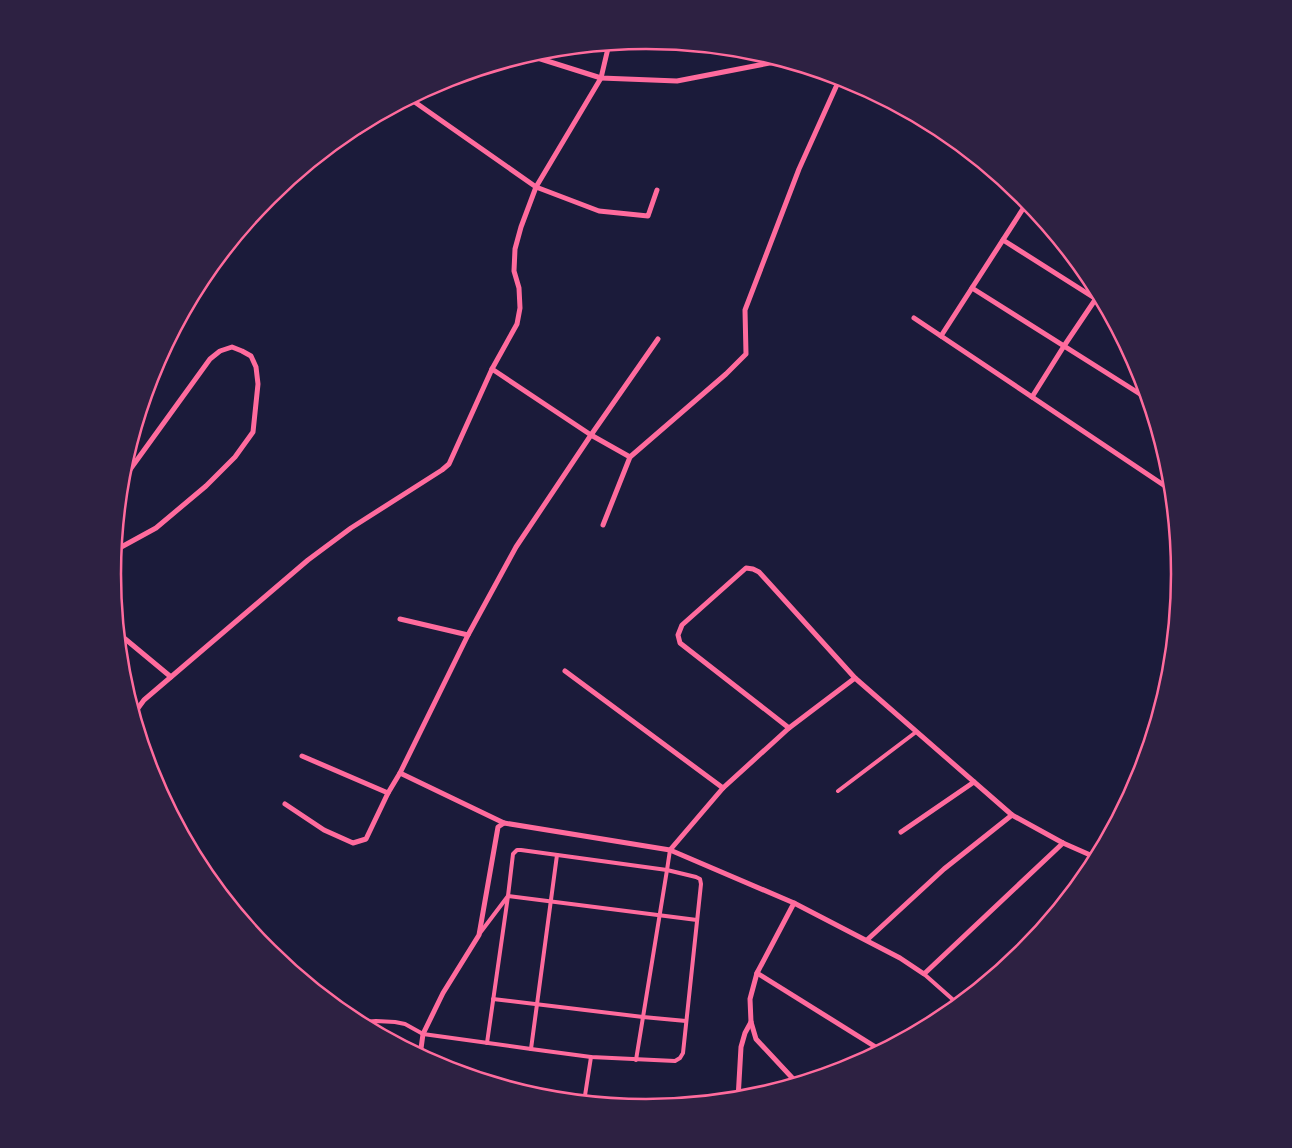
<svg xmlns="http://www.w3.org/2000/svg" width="1292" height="1148" font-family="'Libre Baskerville',serif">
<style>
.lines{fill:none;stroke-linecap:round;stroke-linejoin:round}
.service{stroke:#ff6b9d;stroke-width:4}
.minor{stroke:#ff6b9d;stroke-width:5}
.rim{fill:none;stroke:#ff6b9d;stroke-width:2.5}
</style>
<rect width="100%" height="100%" fill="#1b1b3a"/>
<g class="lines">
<g class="service">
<polyline points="838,791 916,732"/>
<polyline points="480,933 508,896 697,920"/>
<polyline points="276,957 321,991 351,1018 362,1022 376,1021 395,1022 405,1024 423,1034 531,1049 591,1057 675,1061 680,1058 683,1053 701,884 700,879 696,877 667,870 670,850"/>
<polyline points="924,974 959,1005"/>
<polyline points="493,999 643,1017 686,1021"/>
<polyline points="487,1043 508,896 513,854 517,850 521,850 667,870 636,1060"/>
<polyline points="531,1049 557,855"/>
<polyline points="584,1102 591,1057"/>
</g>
<g class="minor">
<polyline points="528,55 601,78 677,81 780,61 791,63"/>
<polyline points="409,98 536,187 599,211 648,216 657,190"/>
<polyline points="360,132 379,114"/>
<polyline points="1003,240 1104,304"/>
<polyline points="972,288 1148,399"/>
<polyline points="914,318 1165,486 1172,488"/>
<polyline points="941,336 1028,201"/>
<polyline points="492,369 591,435 630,457"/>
<polyline points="1032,397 1064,346 1099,294"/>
<polyline points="603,525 630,457 726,374 746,354 745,310 799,169 840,78"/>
<polyline points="114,551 156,528 206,486 235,457 253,432 258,384 256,367 251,356 242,351 232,347 220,351 210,359 121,482"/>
<polyline points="400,619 468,635"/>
<polyline points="118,633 171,677"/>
<polyline points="565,671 723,788"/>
<polyline points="133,715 144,700 308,560 351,528 442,470 449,464 492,369 517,324 520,308 519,288 514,271 515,249 521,227 536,187 601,78 609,44"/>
<polyline points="789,728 680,643 678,635 682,625 746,568 753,569 759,572 855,678"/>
<polyline points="302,756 388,793"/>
<polyline points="400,773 504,823"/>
<polyline points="285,804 324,830 353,843 366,839 388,793 400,773 468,635 516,547 591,435 658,339"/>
<polyline points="901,832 974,782"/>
<polyline points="670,850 723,788 789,728 855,678 1012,815 1063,843 1097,858"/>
<polyline points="794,903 757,973 750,999 751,1022 756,1039 797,1083"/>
<polyline points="867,940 944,869 1012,815"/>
<polyline points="757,973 882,1051"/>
<polyline points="420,1056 423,1034 443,993 479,935 498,827 504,823 670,850 794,903 900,958 924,974 1063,843"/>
<polyline points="738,1099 741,1047 745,1033 751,1022"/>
</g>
</g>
<path d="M0 0H1292V1148H0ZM121 574a525 525 0 1 1 1050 0a525 525 0 1 1-1050 0Z" fill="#2d2142" fill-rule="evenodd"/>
<path class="rim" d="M121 574a525 525 0 1 1 1050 0a525 525 0 1 1-1050 0Z"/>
</svg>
